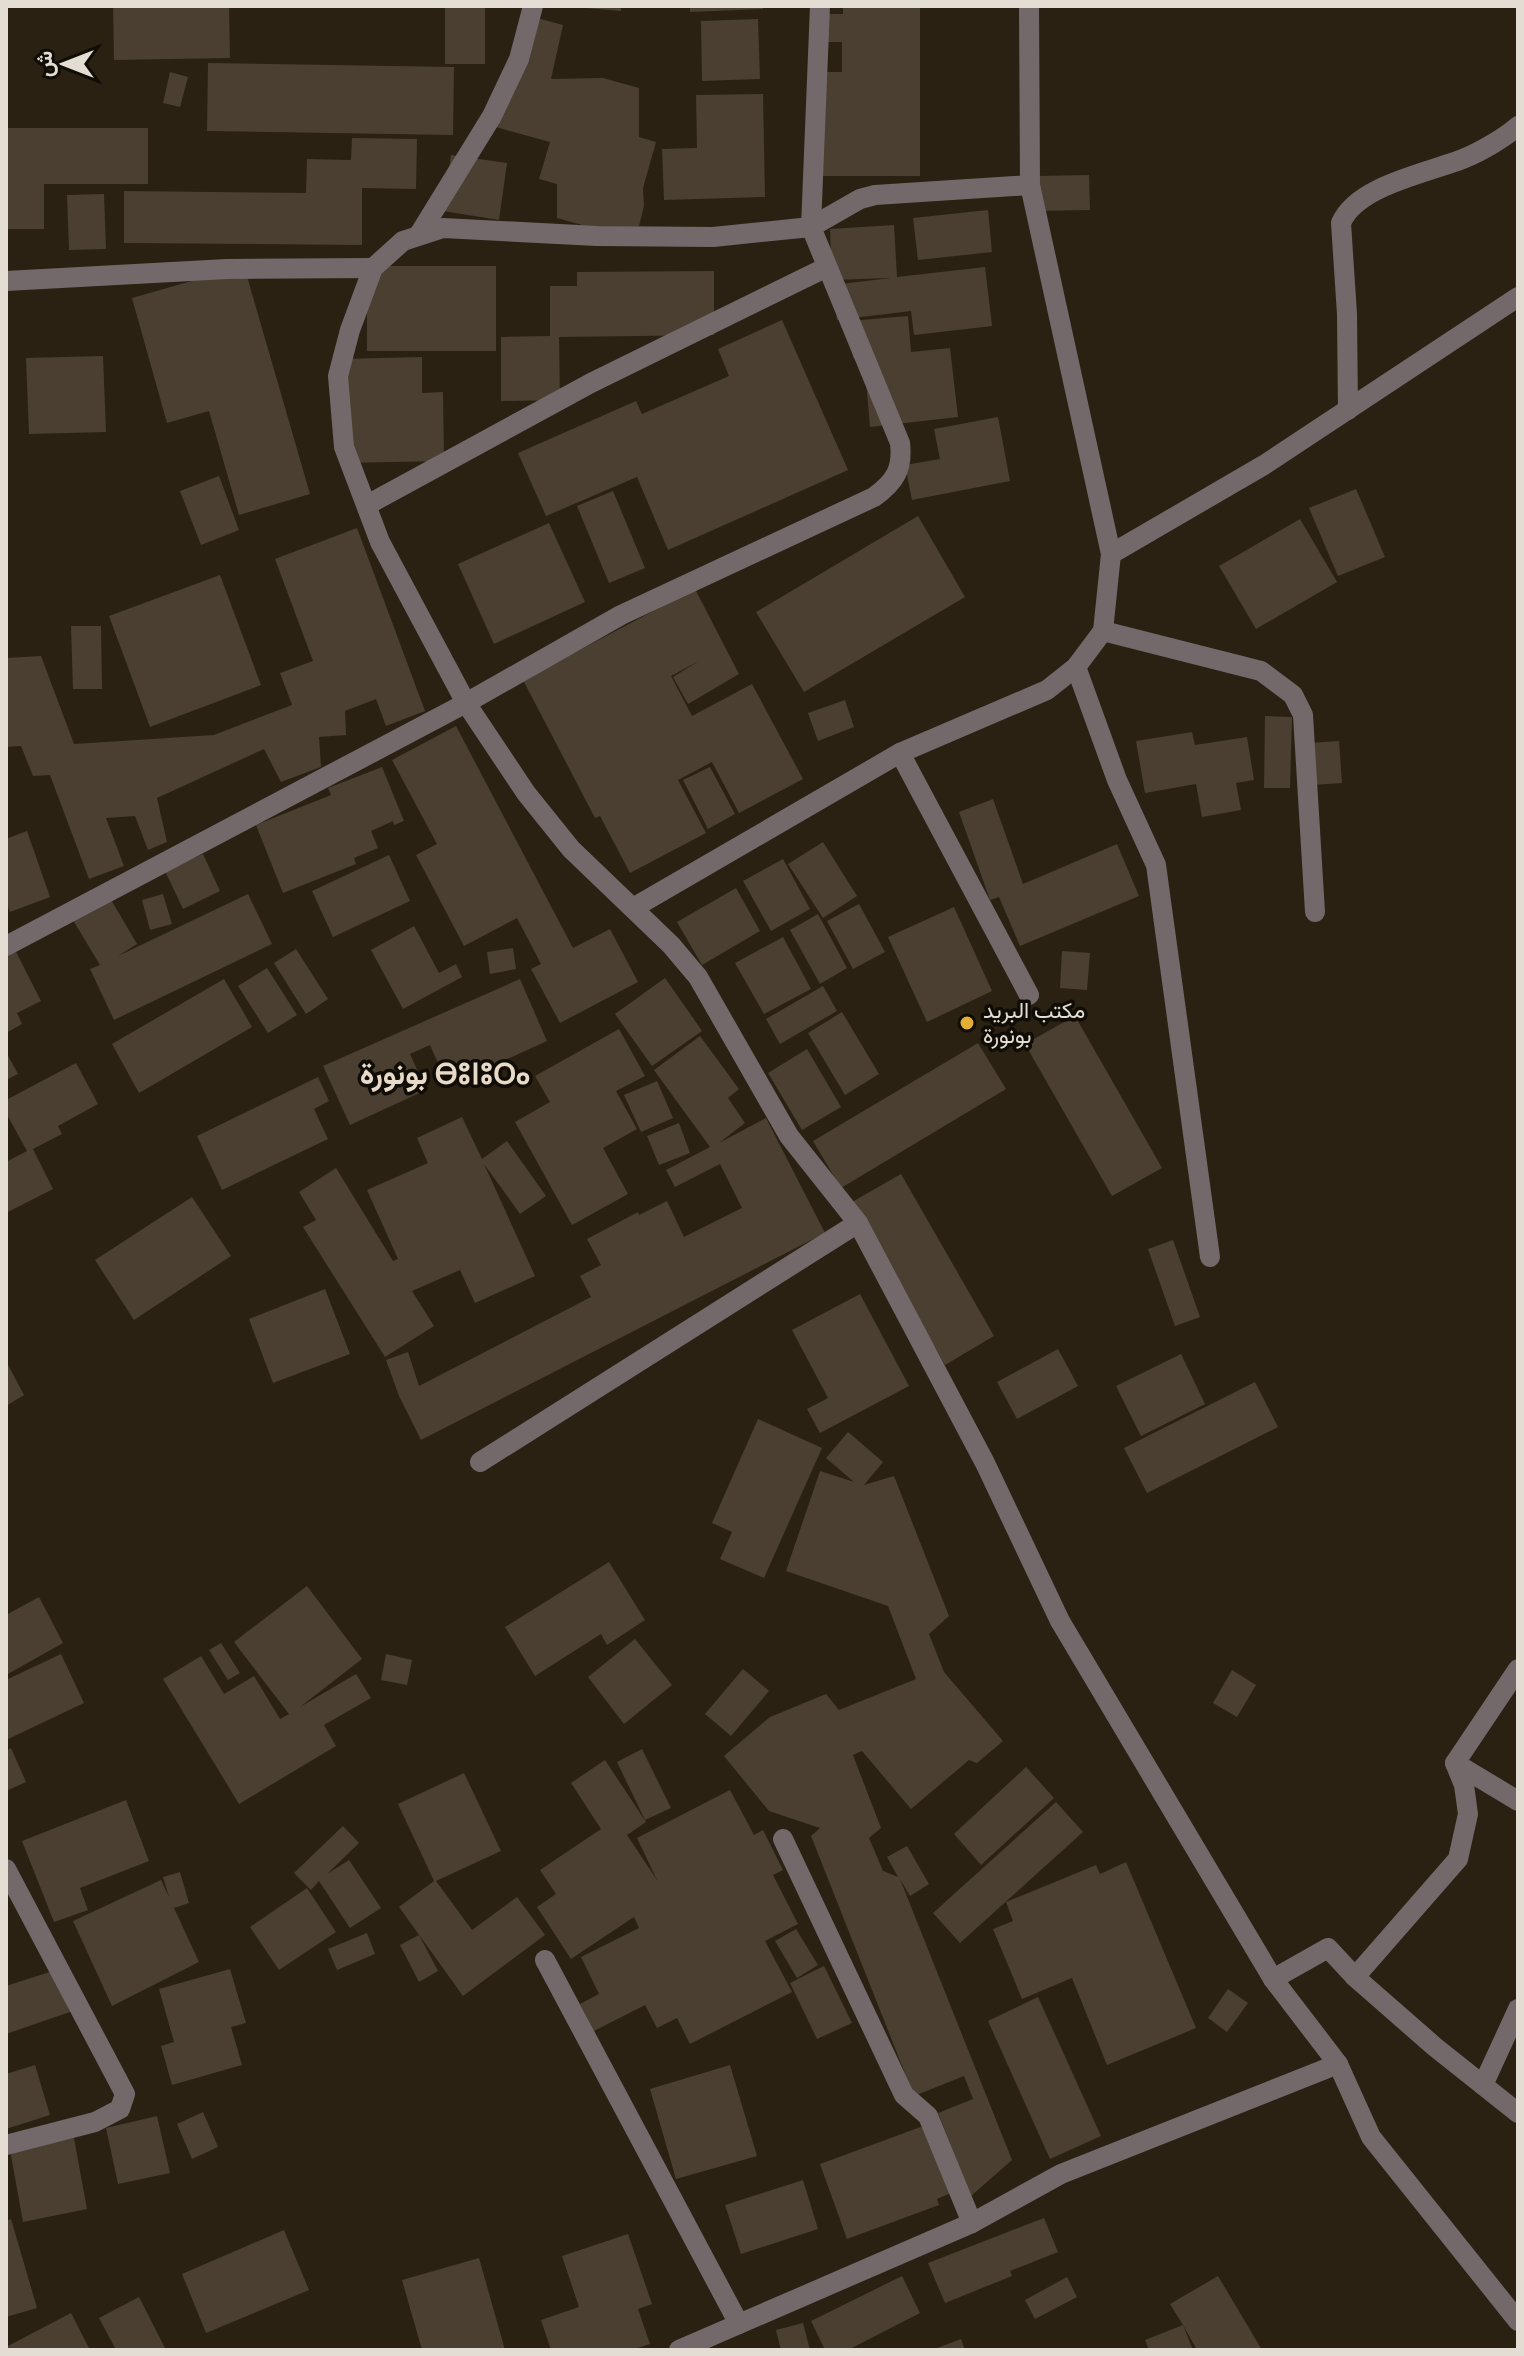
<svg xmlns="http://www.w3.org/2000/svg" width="1524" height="2356" font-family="'Titillium Web',Vazirmatn,'Noto Sans Tifinagh',sans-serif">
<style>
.building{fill:#4a3f30}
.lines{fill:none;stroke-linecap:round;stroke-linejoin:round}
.minor{stroke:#73696a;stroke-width:20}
.poi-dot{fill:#e2ae34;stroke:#100c06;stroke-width:3}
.labels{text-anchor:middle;stroke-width:7;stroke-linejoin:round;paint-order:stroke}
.poi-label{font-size:22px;fill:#e4ddd4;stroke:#100c06;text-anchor:start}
.district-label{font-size:30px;font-weight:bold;fill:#e8dac8;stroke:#100c06}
</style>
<rect width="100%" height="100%" fill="#2b2113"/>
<g class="building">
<polygon points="113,6 229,6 230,58 114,60"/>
<rect x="445" y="6" width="40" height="58"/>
<polygon points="562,6 621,6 621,11"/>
<polygon points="690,6 763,6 763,9 690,12"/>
<polygon points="843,6 920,6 920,176 811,176 815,72 842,72 842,42 815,42 816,14 843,14"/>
<polygon points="522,14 563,25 551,79 603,78 639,88 639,137 656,142 643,188 644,206 639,226 589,227 557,218 557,184 539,179 550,142 492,126"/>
<polygon points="758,19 760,79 702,81 701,21"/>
<polygon points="208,63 454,67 453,135 207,131"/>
<polygon points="170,72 188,77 180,107 163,103"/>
<polygon points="763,94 765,197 664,200 662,149 697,148 696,95"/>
<polygon points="6,128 148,128 148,184 44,184 44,229 6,229"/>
<polygon points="352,138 417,139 416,189 362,188 362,245 124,243 124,191 306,193 307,159 351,160"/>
<polygon points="451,155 507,163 499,220 443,211"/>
<polygon points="1089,175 1090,210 1036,211 1035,176"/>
<polygon points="104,194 106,249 69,250 67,195"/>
<polygon points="988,210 992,252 918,260 913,218"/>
<polygon points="894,225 897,277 985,267 992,326 914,335 911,311 837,320 832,285 891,278 832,280 830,229"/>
<polygon points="244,266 310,494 239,515 209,411 167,423 132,298"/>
<rect x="367" y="266" width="129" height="85"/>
<polygon points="714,271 714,335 559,337 560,400 501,401 501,337 550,336 550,286 577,286 577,272"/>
<polygon points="908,316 911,352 950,348 958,417 870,427 864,357 853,358 849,321"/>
<polygon points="782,320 848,470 668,550 637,477 546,516 518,453 636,401 642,414 729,376 718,349"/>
<polygon points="103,356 106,432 29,434 26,358"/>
<polygon points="422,357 422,393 443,392 444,461 341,463 339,359"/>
<polygon points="998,417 1010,481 912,500 905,465 940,459 934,429"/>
<polygon points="219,476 239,530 201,545 180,491"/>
<polygon points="1356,489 1385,557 1338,576 1309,508"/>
<polygon points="613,491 645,568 609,583 577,506"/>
<polygon points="918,516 965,597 804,692 756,612"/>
<polygon points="1300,519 1337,582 1256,629 1219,566"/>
<polygon points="549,523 585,602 494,644 458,564"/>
<polygon points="357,528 425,711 386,726 376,699 345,711 346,735 319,737 321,767 281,782 264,749 157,798 167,842 148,850 135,816 106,818 124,866 89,879 50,775 33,776 21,746 6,747 6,658 41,656 74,744 214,735 292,705 280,673 313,661 275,559"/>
<polygon points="220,575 261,685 150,727 109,616"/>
<polygon points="695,589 739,674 688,704 673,677 699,661 671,676 692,716 752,684 803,779 739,813 712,762 678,780 706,833 630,873 600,816 595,818 523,680"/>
<polygon points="71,626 101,626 102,689 73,689"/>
<polygon points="845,700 854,727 818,741 808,713"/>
<polygon points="1265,716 1292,717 1290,788 1264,788"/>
<polygon points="456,726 573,948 610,929 638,982 560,1023 531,969 541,964 517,918 464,946 416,855 437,844 392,760"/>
<polygon points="1192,732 1195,745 1247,737 1254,780 1236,783 1241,810 1202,817 1196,784 1145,793 1136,741"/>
<polygon points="1339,741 1342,783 1313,785 1310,743"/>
<polygon points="382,767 404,821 394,825 393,821 371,831 378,848 354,858 356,864 283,893 256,825 331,795 328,788"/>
<polygon points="710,767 735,814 708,829 683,780"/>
<polygon points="993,799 1023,884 1117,844 1139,896 1020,946 999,897 990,900 959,812"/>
<polygon points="27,831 50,897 10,912 6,902 6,839"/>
<polygon points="823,842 857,896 823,918 788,864"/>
<polygon points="203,854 220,891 183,909 165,871"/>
<polygon points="389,855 410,901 333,937 312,891"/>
<polygon points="783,859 810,909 771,931 743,881"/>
<polygon points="736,888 760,931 702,965 677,922"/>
<polygon points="163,894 172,924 150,930 142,900"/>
<polygon points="248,894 272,944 114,1020 90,969 100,965 73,920 110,898 137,944 118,956"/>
<polygon points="859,904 885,952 853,969 827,921"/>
<polygon points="954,907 992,991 927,1022 888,937"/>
<polygon points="818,914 847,968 820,984 790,930"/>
<polygon points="414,926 439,973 456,964 462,977 403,1009 371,950"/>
<polygon points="783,937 811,989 764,1014 735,963"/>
<polygon points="13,946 41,1001 17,1013 22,1024 6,1033 6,949"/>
<polygon points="513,948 516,969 490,974 487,952"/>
<polygon points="296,949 328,999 306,1014 274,963"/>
<polygon points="1062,951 1090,953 1087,990 1060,988"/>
<polygon points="267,968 297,1015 268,1033 238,986"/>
<polygon points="665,978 702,1031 652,1066 615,1014"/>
<polygon points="224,979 252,1027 139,1093 112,1044"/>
<polygon points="520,979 547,1041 448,1086 430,1045 410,1054 426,1090 350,1125 323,1066"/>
<polygon points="823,986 837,1011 780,1044 766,1019"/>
<polygon points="842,1012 879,1074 845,1095 808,1033"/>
<polygon points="1075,1016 1162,1168 1112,1196 1025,1044"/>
<polygon points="619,1029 645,1076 616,1091 637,1129 603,1148 628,1194 572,1225 515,1122 550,1102 535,1076"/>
<polygon points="700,1036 739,1089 728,1098 745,1123 719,1143 766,1118 825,1233 421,1440 399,1396 386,1360 408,1352 419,1386 591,1297 580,1276 601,1265 587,1239 638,1212 639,1215 667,1201 684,1237 742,1208 720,1164 675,1187 666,1170 710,1147 654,1070"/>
<polygon points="978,1043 1006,1089 841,1188 813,1141"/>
<polygon points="807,1049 841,1107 802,1130 768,1073"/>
<polygon points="6,1052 18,1074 6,1080"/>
<polygon points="76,1063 98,1104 58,1126 62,1134 33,1149 53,1189 6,1213 6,1162 27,1151 6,1113 6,1100"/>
<polygon points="318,1077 329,1101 314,1109 328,1139 222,1190 197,1136"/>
<polygon points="657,1081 673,1118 641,1132 624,1095"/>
<polygon points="462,1117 482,1159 507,1141 546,1196 520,1214 484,1164 535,1276 475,1303 460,1270 412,1291 434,1326 385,1357 303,1227 316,1220 299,1192 336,1168 393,1261 398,1259 367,1190 428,1163 417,1138"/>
<polygon points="679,1123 690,1153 659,1165 647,1136"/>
<polygon points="901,1174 994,1336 945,1365 852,1202"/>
<polygon points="192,1197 231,1256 134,1320 95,1260"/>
<polygon points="1173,1240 1200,1317 1175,1326 1148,1249"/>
<polygon points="325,1289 350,1354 273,1383 249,1319"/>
<polygon points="860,1294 909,1386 820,1433 807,1409 828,1398 792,1330"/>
<polygon points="1058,1349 1078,1386 1017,1419 997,1382"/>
<polygon points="1181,1354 1205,1404 1141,1436 1116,1386"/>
<polygon points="6,1361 24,1395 6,1406"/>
<polygon points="1255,1382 1278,1427 1147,1493 1124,1448"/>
<polygon points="758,1419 822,1448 764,1578 720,1559 732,1532 712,1523"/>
<polygon points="848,1432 883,1462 864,1485 894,1476 949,1616 929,1634 944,1672 1003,1741 977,1763 969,1760 911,1809 862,1751 853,1755 881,1828 869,1838 883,1871 898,1877 887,1857 907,1846 929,1884 910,1896 900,1879 1012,2160 971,2196 938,2113 973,2099 964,2076 914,2096 811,1836 820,1828 769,1811 724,1756 770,1717 826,1694 839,1710 916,1679 888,1606 786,1571 820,1471 854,1482 826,1458"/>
<polygon points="609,1562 645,1620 607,1645 601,1634 535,1676 505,1627"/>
<polygon points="307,1586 362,1659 300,1707 356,1674 371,1698 324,1725 336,1746 239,1804 163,1679 201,1656 224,1694 254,1676 280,1719 289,1714 234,1642"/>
<polygon points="39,1597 63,1643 6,1675 6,1615"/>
<polygon points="635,1639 672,1685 624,1724 588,1677"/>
<polygon points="221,1643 240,1673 228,1680 209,1650"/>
<polygon points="61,1654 84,1703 6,1740 6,1680"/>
<polygon points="386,1654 412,1660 407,1685 381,1680"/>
<polygon points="743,1669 769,1691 731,1736 705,1714"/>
<polygon points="1232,1670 1256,1685 1237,1717 1213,1703"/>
<polygon points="11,1748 26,1782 6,1791 6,1751"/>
<polygon points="642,1749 671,1808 645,1820 617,1762"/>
<polygon points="605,1760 646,1822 627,1835 657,1880 637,1838 730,1790 754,1835 763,1830 783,1870 773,1875 798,1924 765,1941 792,1992 690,2044 677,2018 657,2028 645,2005 594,2031 580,2004 599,1994 581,1957 639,1928 634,1917 571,1959 537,1907 556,1894 540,1870 601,1829 571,1783"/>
<polygon points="1026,1767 1054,1798 981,1865 954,1834"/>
<polygon points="464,1773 501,1851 436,1881 472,1930 517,1897 545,1935 463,1996 399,1907 434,1881 398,1804"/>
<polygon points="126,1800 149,1861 80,1888 88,1910 54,1922 22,1841"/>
<polygon points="1056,1802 1083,1832 960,1943 933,1913"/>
<polygon points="343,1826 359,1843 327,1874 349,1860 381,1908 350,1928 319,1881 311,1890 294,1873"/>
<polygon points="1126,1862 1196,2028 1107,2065 1072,1978 1022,1999 993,1929 1013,1921 1006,1902 1096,1865 1100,1874"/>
<polygon points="180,1872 189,1903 174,1908 199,1962 112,2006 73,1921 161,1880 169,1897 163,1877"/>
<polygon points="307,1888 336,1932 279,1970 250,1927"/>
<polygon points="796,1929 818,1965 797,1978 775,1941"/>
<polygon points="367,1933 375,1954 337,1970 328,1949"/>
<polygon points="419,1935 438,1971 419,1982 400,1945"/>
<polygon points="824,1966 852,2023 817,2039 790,1983"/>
<polygon points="230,1969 246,2023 231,2027 242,2065 172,2085 161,2046 174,2042 159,1989"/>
<polygon points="56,1970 70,2012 6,2034 6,1986"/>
<polygon points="1228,1989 1248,2003 1227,2032 1208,2018"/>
<polygon points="1038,1997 1101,2136 1050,2159 988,2021"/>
<polygon points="35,2065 50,2115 6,2129 6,2074"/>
<polygon points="730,2065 757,2156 676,2179 650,2089"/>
<polygon points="203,2112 218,2147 192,2159 177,2124"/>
<polygon points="157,2116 170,2173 118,2184 106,2128"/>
<polygon points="926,2125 951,2193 937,2199 939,2205 847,2239 820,2164"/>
<polygon points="74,2138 87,2209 23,2222 10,2150"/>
<polygon points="803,2180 818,2229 741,2254 725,2205"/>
<polygon points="1044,2218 1058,2252 1010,2271 1012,2276 945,2303 928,2263"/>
<polygon points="11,2219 37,2308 6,2317 6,2221"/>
<polygon points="284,2230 309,2290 206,2333 182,2274"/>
<polygon points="628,2234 652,2304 638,2309 650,2344 632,2350 551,2350 541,2320 579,2307 562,2256"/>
<polygon points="479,2258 505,2350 422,2350 402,2280"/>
<polygon points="902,2276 920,2313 848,2350 825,2350 811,2321"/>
<polygon points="1218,2276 1262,2350 1197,2350 1183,2325 1193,2350 1149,2350 1145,2340 1183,2325 1170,2304"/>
<polygon points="1067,2277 1077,2297 1035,2319 1025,2300"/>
<polygon points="139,2297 166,2350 116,2350 99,2318"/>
<polygon points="71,2313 90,2350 6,2350 6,2347"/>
<polygon points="803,2323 810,2350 781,2350 776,2330"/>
<polygon points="961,2339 965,2350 932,2350"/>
</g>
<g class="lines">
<g class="minor">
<polyline points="1030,185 875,195 860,199 811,227 713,237 597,236 443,228 403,241 373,268 350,330 338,376 344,447 380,542 466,703 526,793 571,849 671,945 698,977 789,1136 858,1223 985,1463 1060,1621 1273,1979 1338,2064 1371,2137 1518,2321"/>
<polyline points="420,233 492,116 519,59 533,6"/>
<polyline points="6,281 227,269 373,268"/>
<path d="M1348,410L1347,314L1341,223C1357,185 1429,173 1465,158C1482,151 1504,138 1518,126"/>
<polyline points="367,505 591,383 827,267"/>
<polyline points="1111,554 1264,465 1518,297"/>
<polyline points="1103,631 1261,671 1293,695 1303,715 1315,912"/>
<polyline points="1076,667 1117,780 1156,865 1210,1257"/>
<polyline points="900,753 1029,995"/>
<polyline points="633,908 900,753 1047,690 1076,667 1103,631 1111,554 1030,185 1029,6"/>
<path d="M6,946L466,703L621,615L874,497C895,482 903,469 900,443L811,227L820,6"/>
<polyline points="480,1462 858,1223"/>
<polyline points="1455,1763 1518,1669"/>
<polyline points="1518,1801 1455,1763 1464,1785 1468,1814 1458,1859 1355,1977 1435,2047 1518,2113"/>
<polyline points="783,1839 904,2095 928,2116 972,2223"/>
<polyline points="6,1869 125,2094 120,2109 95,2122 6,2145"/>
<polyline points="545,1960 739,2324"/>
<polyline points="1273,1979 1328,1948 1355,1977"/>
<polyline points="1483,2085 1518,2009"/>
<polyline points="679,2350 972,2223 1061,2174 1338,2064"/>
</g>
</g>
<circle class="poi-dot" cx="967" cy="1023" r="8"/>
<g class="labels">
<g class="poi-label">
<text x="983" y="1018">مكتب البريد<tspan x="983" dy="25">بونورة</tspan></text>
</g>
<g class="district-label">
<text x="445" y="1084">بونورة ⴱⵓⵏⵓⵔⴰ</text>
</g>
</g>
<rect width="1524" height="2356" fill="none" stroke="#e4ddd4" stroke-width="16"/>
<g transform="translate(64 64) rotate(270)" stroke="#100c06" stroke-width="6" paint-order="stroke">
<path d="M0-6L14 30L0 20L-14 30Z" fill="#e4ddd4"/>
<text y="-12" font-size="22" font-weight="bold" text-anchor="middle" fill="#e4ddd4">ش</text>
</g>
</svg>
